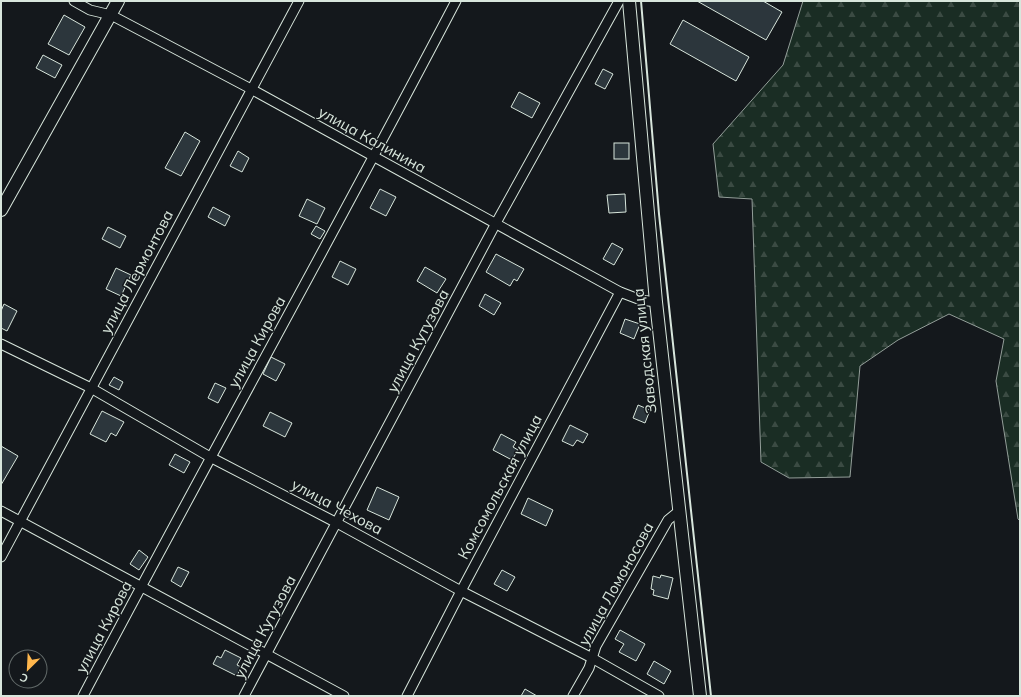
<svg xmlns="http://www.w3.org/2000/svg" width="1021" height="697" font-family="Mulish,sans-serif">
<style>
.forest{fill:url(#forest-firs);stroke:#939e99}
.building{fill:#2c363c;stroke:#d8e6dc}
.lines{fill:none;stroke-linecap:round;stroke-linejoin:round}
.street-casing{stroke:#d8e6dc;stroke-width:11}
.secondary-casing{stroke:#d8e6dc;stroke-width:14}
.street{stroke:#14181c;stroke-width:9}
.secondary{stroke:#14181c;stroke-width:12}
.wall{stroke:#d8e6dc;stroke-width:2}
.labels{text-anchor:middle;stroke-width:3;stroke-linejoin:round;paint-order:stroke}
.street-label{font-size:15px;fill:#d8e6dc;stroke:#14181c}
</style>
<defs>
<pattern id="forest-firs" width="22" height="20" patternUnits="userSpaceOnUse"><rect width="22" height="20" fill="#1a2d24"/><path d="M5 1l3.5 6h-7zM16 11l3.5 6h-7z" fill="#3b4b43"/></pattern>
</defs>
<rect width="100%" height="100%" fill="#14181c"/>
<polygon class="forest" points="803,1 1020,1 1020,521 1018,519 996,381 1004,339 949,314 898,340 860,366 850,477 789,478 761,462 752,199 719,197 713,144 783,65"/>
<g class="building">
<polygon points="697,1 763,1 782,12 766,40"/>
<polygon points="64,15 85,27 69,55 48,44"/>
<polygon points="683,20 749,57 736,81 670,44"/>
<polygon points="43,55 62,65 55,78 36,68"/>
<polygon points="603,69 613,74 605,89 595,84"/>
<polygon points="519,92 540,103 532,118 511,107"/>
<polygon points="185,132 200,141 181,176 165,168"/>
<rect x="614" y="143" width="15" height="16"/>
<polygon points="238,151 249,158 242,172 230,166"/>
<polygon points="380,189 396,197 386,216 370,208"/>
<polygon points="625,194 626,212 609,213 607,195"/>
<polygon points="307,199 325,208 317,224 299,216"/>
<polygon points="213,207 230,216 225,226 208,217"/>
<polygon points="316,226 325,231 320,239 311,234"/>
<polygon points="108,227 126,236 120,248 102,239"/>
<polygon points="612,243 623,249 614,265 603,259"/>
<polygon points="496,254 524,269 517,281 514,279 510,286 486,272"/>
<polygon points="340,261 356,269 348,285 332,277"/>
<polygon points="425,267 446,279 437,293 417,281"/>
<polygon points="116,268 131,275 121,296 106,289"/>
<polygon points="485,294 501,303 494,315 479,306"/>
<polygon points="4,304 17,311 7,331 1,328 1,311"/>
<polygon points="625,319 640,324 634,339 620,333"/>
<polygon points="271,357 285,364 276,381 263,374"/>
<polygon points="114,377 123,382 119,390 109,385"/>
<polygon points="215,383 226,388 218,403 208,398"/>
<polygon points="638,405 650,410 645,423 633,418"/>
<polygon points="102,411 124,422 116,436 111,433 106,442 90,434"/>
<polygon points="270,412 292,423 285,437 263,426"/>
<polygon points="570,425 588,434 583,443 577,440 573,446 562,441"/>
<polygon points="501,434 516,442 513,447 518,450 512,460 493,450"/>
<polygon points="1,446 18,456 1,485"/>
<polygon points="175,454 190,462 184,473 169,465"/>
<polygon points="377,487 399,497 389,520 367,510"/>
<polygon points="528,498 553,510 546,526 521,514"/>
<polygon points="139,550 148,557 139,570 130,564"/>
<polygon points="178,567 189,572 181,587 171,581"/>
<polygon points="502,570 515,577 507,591 494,584"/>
<polygon points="661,575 673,578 668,599 653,595 654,590 651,589 653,576 660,578"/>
<polygon points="620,630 645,644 636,661 619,652 624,644 615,639"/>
<polygon points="225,650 241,658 237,665 241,667 237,676 213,664 217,656 221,658"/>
<polygon points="654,661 671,671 664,684 647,674"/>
<polygon points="525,689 537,696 521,696"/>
</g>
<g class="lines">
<g class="street-casing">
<g id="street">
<polyline points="74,1 90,10 111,15 251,89 620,292 641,300 656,302"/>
<polyline points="1,344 91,388 210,457 337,523 461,591 592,658 659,696"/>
<polyline points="1,511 344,696"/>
<polyline points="1,557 299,1"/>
<path d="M83,696C206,463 334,234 456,1"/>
<polyline points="244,696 496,223 619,1"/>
<polyline points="407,696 461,591 620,292"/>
<polyline points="573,696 589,668 596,646 668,520 679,511"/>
</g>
</g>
<g class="secondary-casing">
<g id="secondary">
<polyline points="629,1 656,302 700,696"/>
<polyline points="1,210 118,1"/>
</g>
</g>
<use href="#street" class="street"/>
<use href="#secondary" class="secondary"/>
<polyline class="wall" points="641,1 659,214 711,696"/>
</g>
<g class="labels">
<g class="street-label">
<text transform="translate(372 140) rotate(29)" y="5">улица Калинина</text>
<text transform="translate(137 272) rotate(-62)" y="5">улица Лермонтова</text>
<text transform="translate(418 341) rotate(-62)" y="5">улица Кутузова</text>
<text transform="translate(257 342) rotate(-61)" y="5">улица Кирова</text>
<text transform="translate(645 351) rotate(-96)" y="5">Заводская улица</text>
<text transform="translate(500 487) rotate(-62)" y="5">Комсомольская улица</text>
<text transform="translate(337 507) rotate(28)" y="5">улица Чехова</text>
<text transform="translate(616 584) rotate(-61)" y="5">улица Ломоносова</text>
<text transform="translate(104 627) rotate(-62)" y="5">улица Кирова</text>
<text transform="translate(265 627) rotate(-62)" y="5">улица Кутузова</text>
</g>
</g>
<rect width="1021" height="697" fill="none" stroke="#d8e6dc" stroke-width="4"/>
<g transform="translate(28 669) rotate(204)"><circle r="19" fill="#14181c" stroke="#626a69"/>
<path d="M0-3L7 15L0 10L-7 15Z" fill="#ffb74d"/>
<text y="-6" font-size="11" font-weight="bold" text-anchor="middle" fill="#d8e6dc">С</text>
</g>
</svg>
